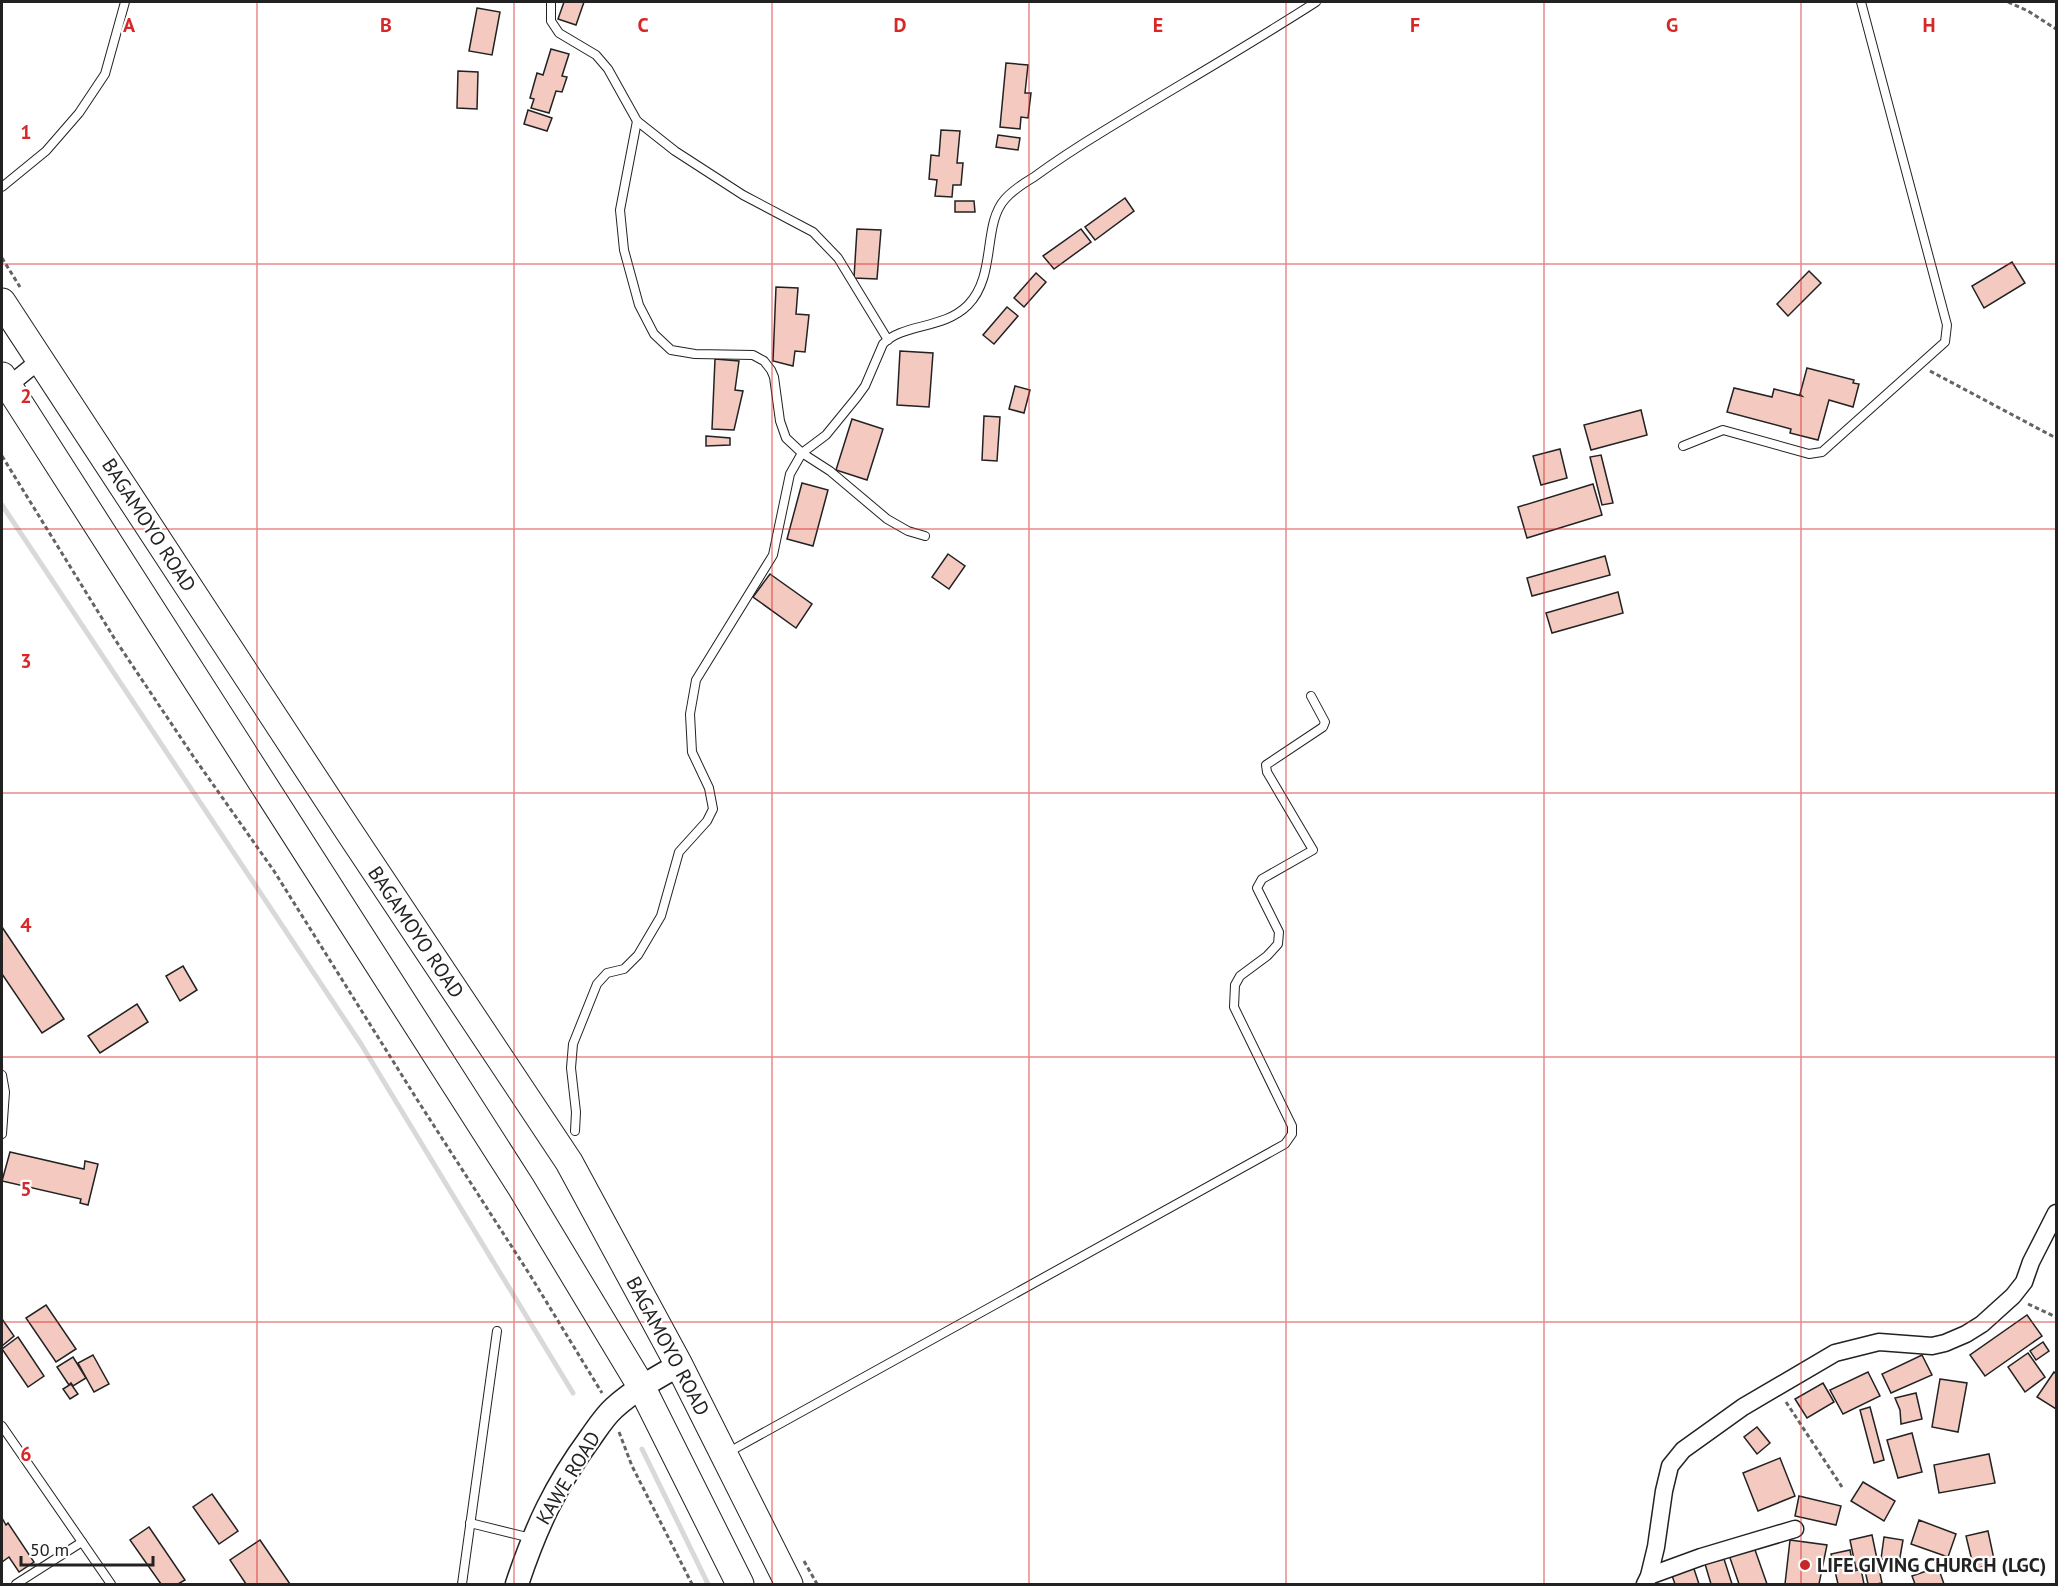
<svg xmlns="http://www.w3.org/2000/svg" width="2058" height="1586" font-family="'PT Sans',sans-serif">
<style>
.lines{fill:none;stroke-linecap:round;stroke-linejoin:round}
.stream{stroke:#d9d9d9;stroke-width:5}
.building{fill:#f3c9c0;stroke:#222;stroke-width:1.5}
.service-casing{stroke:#222;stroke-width:10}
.minor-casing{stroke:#222;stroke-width:19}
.secondary-casing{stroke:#222;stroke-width:25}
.trunk-casing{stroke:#222;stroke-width:29}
.path{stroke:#646464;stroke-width:3;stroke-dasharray:4.5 3;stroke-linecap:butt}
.service{stroke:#fff;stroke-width:8}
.minor{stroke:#fff;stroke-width:16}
.secondary{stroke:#fff;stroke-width:22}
.trunk{stroke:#fff;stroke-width:27}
.grid{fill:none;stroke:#d62828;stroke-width:1.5;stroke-opacity:0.55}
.poi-dot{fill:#c62828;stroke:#fff;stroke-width:2}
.labels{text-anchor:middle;stroke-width:4.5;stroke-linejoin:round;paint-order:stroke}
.street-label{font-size:20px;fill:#222;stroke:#fff}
.poi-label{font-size:20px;font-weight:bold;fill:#222;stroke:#fff;text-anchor:start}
.grid-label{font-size:20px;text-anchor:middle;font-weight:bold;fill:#d62828;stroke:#fff;stroke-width:4.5;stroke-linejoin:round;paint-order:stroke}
</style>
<rect width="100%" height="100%" fill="#fff"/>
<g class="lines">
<g class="stream">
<polyline points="2,505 361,1044 573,1393"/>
<polyline points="642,1449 708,1584"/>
</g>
</g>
<g class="building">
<polygon points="564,2 584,2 576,25 558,19"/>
<polygon points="477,8 500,12 492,55 469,51"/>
<polygon points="551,49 569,54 562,76 567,77 562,92 556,91 549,113 531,108 534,99 530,98 537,73 543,75"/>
<polygon points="1006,63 1028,65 1025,93 1031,93 1028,118 1021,117 1020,129 1000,127"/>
<polygon points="458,71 478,72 477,109 457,108"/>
<polygon points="528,110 552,118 547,131 524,124"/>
<polygon points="941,130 960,131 957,163 963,163 961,185 953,185 952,197 935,196 937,180 929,179 931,155 939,156"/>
<polygon points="998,135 1020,138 1018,150 996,147"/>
<polygon points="1125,198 1134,211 1095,240 1085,227"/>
<polygon points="955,201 974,201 975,212 955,212"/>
<polygon points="857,229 881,230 877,279 854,278"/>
<polygon points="1081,229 1091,242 1054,269 1043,256"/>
<polygon points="2012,262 2025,283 1984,308 1972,286"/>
<polygon points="1809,271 1821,283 1788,316 1777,304"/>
<polygon points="1036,273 1046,282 1024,307 1014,298"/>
<polygon points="776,287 798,288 796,314 809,315 805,352 795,351 793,366 773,361"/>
<polygon points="1007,307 1018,316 994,344 983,335"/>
<polygon points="900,351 933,353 929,407 897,405"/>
<polygon points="715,359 739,361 735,390 743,391 734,430 712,429"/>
<polygon points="1807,368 1854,380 1853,383 1859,384 1853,407 1829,400 1818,440 1790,433 1791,429 1727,412 1734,388 1772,397 1774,389 1802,396 1800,394"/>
<polygon points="1015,386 1030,390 1024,413 1009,409"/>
<polygon points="1641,410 1647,435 1591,450 1584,425"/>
<polygon points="984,416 1000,417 997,461 982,460"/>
<polygon points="852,419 883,429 867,480 836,470"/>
<polygon points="706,436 730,438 730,445 706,446"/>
<polygon points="1560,449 1567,478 1541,485 1533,456"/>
<polygon points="1601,455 1613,503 1602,505 1590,457"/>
<polygon points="802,483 828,490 813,546 787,539"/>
<polygon points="1593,484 1602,515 1527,538 1518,507"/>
<polygon points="948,554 965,566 949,589 932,577"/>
<polygon points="1605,556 1610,575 1532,596 1527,578"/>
<polygon points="770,574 812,604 796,628 753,597"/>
<polygon points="1618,592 1623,613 1552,633 1546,613"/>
<polygon points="2,927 64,1019 42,1033 2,974"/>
<polygon points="183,966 197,990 180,1001 166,976"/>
<polygon points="137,1004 148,1022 100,1053 88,1036"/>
<polygon points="10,1152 84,1169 85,1161 98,1164 88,1205 80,1203 81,1199 2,1181"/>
<polygon points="46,1305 76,1349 56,1362 26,1318"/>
<polygon points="2027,1315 2042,1336 1985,1376 1970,1355"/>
<polygon points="2,1319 14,1336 2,1346"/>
<polygon points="18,1337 44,1376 28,1387 2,1349"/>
<polygon points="2043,1342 2049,1351 2036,1360 2030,1351"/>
<polygon points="2028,1353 2045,1377 2025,1392 2008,1367"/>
<polygon points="93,1355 109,1384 94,1392 78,1363"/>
<polygon points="1922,1355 1932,1375 1891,1393 1882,1374"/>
<polygon points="73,1357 86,1378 73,1386 71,1383 69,1385 57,1367"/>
<polygon points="1868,1372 1880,1396 1843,1414 1830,1390"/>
<polygon points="2054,1372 2056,1374 2056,1409 2037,1397"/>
<polygon points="1940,1379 1967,1383 1958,1432 1932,1427"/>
<polygon points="1823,1383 1834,1402 1807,1418 1795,1399"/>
<polygon points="71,1384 78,1394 70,1399 63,1389"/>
<polygon points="1916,1393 1922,1419 1901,1424 1900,1410 1895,1398"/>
<polygon points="1870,1407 1884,1460 1874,1463 1860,1410"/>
<polygon points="1757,1427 1770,1443 1757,1454 1744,1437"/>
<polygon points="1912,1433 1922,1472 1898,1478 1887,1440"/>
<polygon points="1989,1454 1995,1483 1939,1493 1934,1465"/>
<polygon points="1780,1458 1795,1496 1758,1511 1743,1473"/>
<polygon points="1863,1482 1895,1501 1884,1521 1851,1501"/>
<polygon points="212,1494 238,1531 219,1544 193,1507"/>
<polygon points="1799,1496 1841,1506 1836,1525 1795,1516"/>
<polygon points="2,1518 6,1525 8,1523 34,1562 19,1572 9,1557 2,1562"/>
<polygon points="1919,1520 1956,1534 1948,1557 1911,1544"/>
<polygon points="149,1527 185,1580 178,1584 161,1584 130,1540"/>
<polygon points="1988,1531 1995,1564 1974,1569 1966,1536"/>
<polygon points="1872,1535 1882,1583 1876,1584 1868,1584 1864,1566 1856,1569 1850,1540"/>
<polygon points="1884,1537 1903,1540 1899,1563 1881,1559"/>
<polygon points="260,1540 290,1584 246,1584 230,1560"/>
<polygon points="1790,1540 1827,1545 1819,1584 1785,1584"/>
<polygon points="1754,1547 1767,1584 1739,1584 1729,1555"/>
<polygon points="1850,1550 1854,1571 1861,1569 1864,1584 1838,1584 1831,1554"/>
<polygon points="1724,1559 1732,1584 1711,1584 1705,1564"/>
<polygon points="1693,1566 1699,1584 1675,1584 1671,1573"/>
<polygon points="1938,1567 1944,1584 1915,1584 1912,1576"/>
</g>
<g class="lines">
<g class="service-casing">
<g id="service">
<polyline points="551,2 551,21 559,33 596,55 608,69 637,121 675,151 743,195 813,232 838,258 888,340"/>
<polyline points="637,121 620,210 624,250 639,305 654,334 671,350 695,354 753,355 764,361 771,370 774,377 780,421 786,438 802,453 830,471 887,519 908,531 925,536"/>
<polyline points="2,187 46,151 79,113 105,74 125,2"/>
<polyline points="1683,446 1723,430 1809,454 1822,452 1945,342 1947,325 1861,2"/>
<polyline points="2,1075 5,1092 2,1134"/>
<path d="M575,1131L576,1112L571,1068L573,1044L597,984L607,973L624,969L638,955L661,916L679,852L707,821L713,809L709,788L692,752L690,714L696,680L773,555L790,474L802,453L826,435L857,397L865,386L883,344C903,323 943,330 968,305C997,275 982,225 1005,199C1013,190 1024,183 1034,177C1056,161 1079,146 1102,132C1174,88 1246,47 1316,2"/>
<polyline points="2,1426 111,1584"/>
<polyline points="727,1453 1285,1144 1292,1134 1292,1126 1234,1007 1235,985 1240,976 1267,956 1278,944 1279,932 1257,888 1262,879 1313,850 1267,772 1266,765 1323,727 1325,722 1311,696"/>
<polyline points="470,1523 531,1538"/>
<polyline points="16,1584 82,1542"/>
<polyline points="462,1584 497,1331"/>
</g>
</g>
<g class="minor-casing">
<g id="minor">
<polyline points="8,386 40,360"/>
<polyline points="1649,1576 1701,1557 1795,1529"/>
<polyline points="1645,1584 1649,1576 1656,1547 1664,1491 1670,1466 1683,1450 1743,1407 1835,1353 1879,1342 1932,1346 1945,1343 1966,1334 1982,1324 2013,1296 2024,1282 2031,1262 2056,1213"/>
</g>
</g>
<g class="secondary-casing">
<path id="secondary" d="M517,1584C536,1527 555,1486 591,1437C598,1427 605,1416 614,1408C634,1390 656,1378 679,1365"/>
</g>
<g class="trunk-casing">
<g id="trunk">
<polyline points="2,302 346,827 569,1162 679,1365 789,1584"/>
<polyline points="2,376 521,1187 641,1386 740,1584"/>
</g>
</g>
<g class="path">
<polyline points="2008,2 2028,11 2056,29"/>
<polyline points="2,258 20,287"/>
<polyline points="1930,371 2056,438"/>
<polyline points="2,456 116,641 193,756 274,871 418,1101 530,1275 602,1393"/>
<polyline points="2028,1304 2056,1317"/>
<polyline points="1786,1402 1842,1487"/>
<polyline points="619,1432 632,1466 692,1584"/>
<polyline points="804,1561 817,1584"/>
</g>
<use href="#service" class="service"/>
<use href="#minor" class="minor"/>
<use href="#secondary" class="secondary"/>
<use href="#trunk" class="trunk"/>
</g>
<path class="grid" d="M257,2V1584M514,2V1584M772,2V1584M1029,2V1584M1286,2V1584M1544,2V1584M1801,2V1584M2,264H2056M2,529H2056M2,793H2056M2,1057H2056M2,1322H2056"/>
<circle class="poi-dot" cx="1805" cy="1565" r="6"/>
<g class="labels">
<g class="street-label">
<text transform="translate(149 525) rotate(57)" y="7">BAGAMOYO ROAD</text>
<text transform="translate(416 932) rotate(56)" y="7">BAGAMOYO ROAD</text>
<text transform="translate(668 1346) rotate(62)" y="7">BAGAMOYO ROAD</text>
<text transform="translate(568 1478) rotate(-59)" y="7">KAWE ROAD</text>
</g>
<g class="poi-label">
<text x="1817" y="1572">LIFE GIVING CHURCH (LGC)</text>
</g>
</g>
<g class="grid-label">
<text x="129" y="32">A</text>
<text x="386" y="32">B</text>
<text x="643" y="32">C</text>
<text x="900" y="32">D</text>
<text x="1158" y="32">E</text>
<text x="1415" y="32">F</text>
<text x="1672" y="32">G</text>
<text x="1929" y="32">H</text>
<text x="26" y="139">1</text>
<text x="26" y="403">2</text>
<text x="26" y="668">3</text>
<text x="26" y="932">4</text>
<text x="26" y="1196">5</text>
<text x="26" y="1461">6</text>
</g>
<rect width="2058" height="1586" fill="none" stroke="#222222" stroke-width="6"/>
<path d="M21 1556v9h132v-9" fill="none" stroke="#222222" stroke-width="3"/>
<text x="30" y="1556" font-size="18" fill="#222222" stroke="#ffffff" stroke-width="4.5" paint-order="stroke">50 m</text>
</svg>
